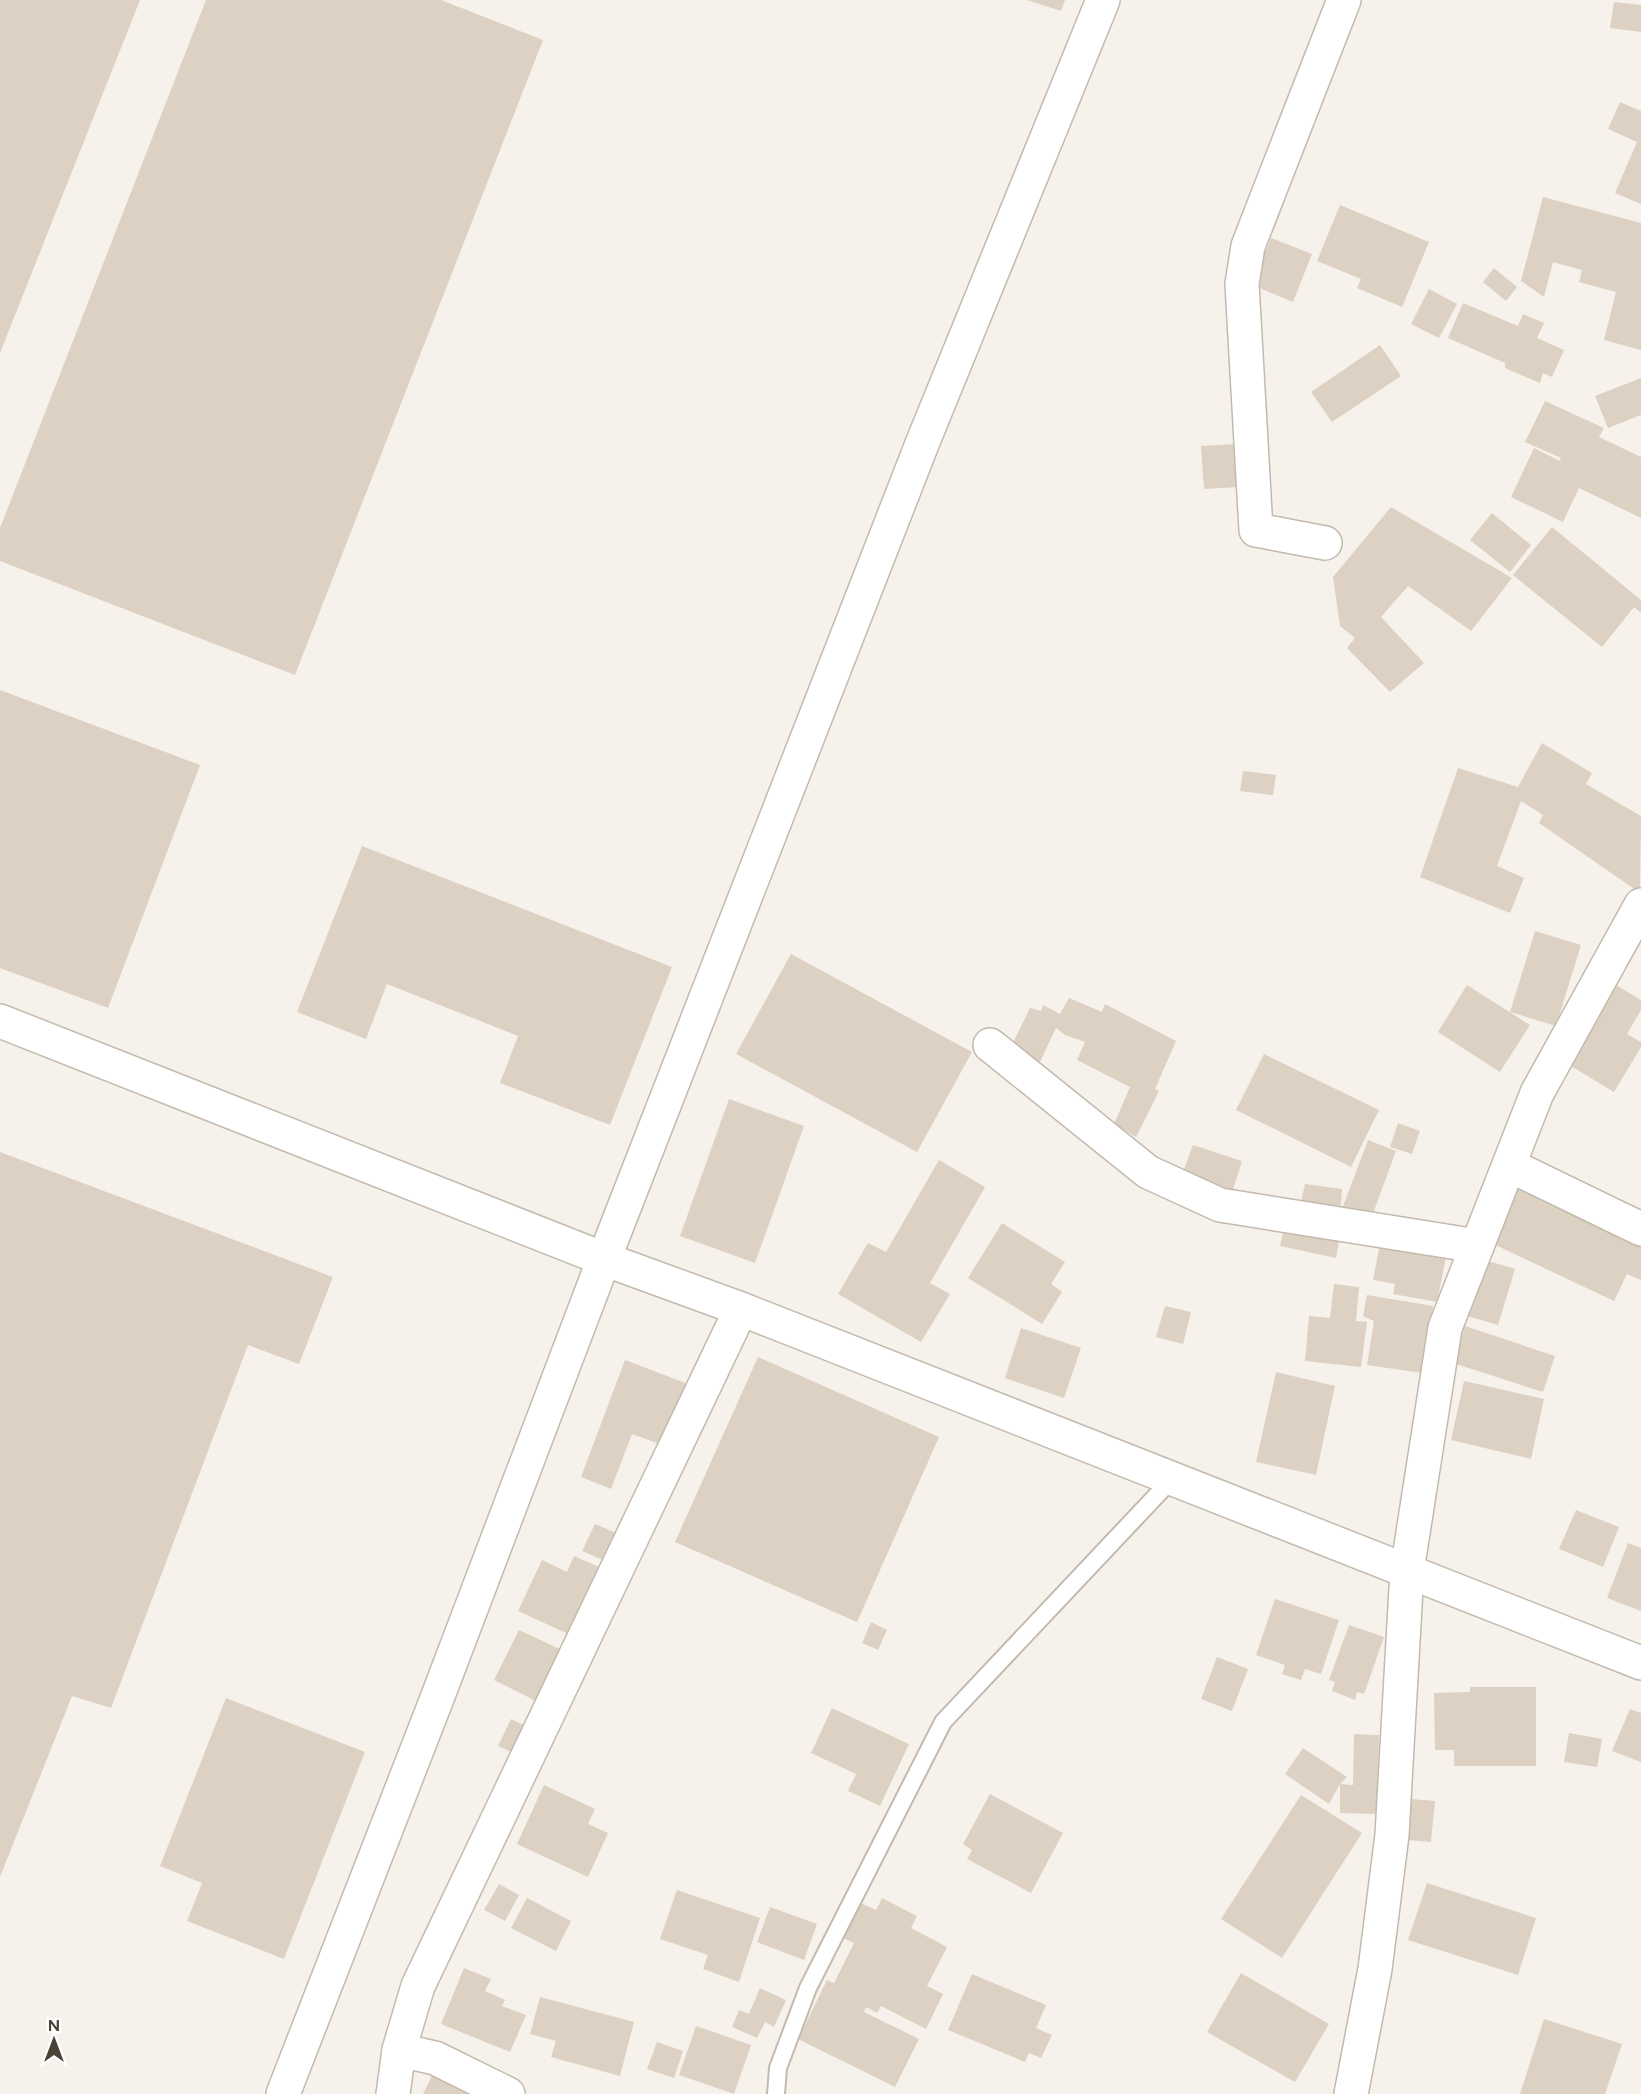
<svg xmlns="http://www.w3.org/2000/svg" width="1641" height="2094" font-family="Figtree,sans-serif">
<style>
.building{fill:#dcd1c2}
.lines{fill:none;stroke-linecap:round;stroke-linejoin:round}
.service-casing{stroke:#c3baad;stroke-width:20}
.minor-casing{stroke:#c3baad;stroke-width:36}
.tertiary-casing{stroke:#c3baad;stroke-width:36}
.service{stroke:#fff;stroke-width:16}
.minor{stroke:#fff;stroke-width:33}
.tertiary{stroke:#fff;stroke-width:33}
</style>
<rect width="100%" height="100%" fill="#f6f2eb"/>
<g class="building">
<polygon points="0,0 140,0 0,353"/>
<polygon points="206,0 441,0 543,40 295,675 0,561 0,528"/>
<polygon points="1027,0 1065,0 1061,11"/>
<polygon points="1614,2 1641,5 1641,32 1610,28"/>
<polygon points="1620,102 1641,111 1641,204 1615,193 1637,142 1608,129"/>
<polygon points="1543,197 1641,223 1641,350 1604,340 1616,292 1579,282 1582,270 1553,262 1544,297 1521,281"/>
<polygon points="1340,205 1429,242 1402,307 1357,288 1361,279 1317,261"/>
<polygon points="1271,238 1312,254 1293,302 1252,285"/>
<polygon points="1494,268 1517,287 1506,301 1483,282"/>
<polygon points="1429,289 1457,304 1439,338 1411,324"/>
<polygon points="1463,303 1518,326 1523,314 1544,323 1537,338 1564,350 1552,377 1543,373 1540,383 1505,368 1505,363 1448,338"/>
<polygon points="1380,345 1401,376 1332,422 1311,392"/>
<polygon points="1641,378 1641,415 1608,428 1595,396"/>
<polygon points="1545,401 1604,428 1599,437 1641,457 1641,518 1579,488 1563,522 1511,497 1534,448 1560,461 1561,458 1525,442"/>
<polygon points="1235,444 1238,487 1204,489 1201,446"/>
<polygon points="1391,507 1512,578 1471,631 1408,586 1381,617 1424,663 1390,692 1347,648 1355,638 1340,626 1333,577"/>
<polygon points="1492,513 1531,545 1510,572 1470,540"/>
<polygon points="1552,527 1641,600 1641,613 1634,607 1602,647 1513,575"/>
<polygon points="0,690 200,765 108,1008 0,968"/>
<polygon points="1542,743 1592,773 1586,784 1641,816 1640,893 1539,823 1543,815 1521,801 1497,866 1524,878 1510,913 1420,877 1458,768 1518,787"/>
<polygon points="1243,771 1276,775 1273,795 1240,791"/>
<polygon points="362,846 672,967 610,1125 500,1083 518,1036 387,984 366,1039 297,1012"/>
<polygon points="1535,931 1581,945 1556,1026 1510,1012"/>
<polygon points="791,954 972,1052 917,1152 736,1054"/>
<polygon points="1609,981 1641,1000 1641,1010 1627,1034 1641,1042 1641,1047 1614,1092 1561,1060"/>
<polygon points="1467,985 1530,1025 1500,1072 1438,1032"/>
<polygon points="1069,998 1102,1012 1105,1004 1176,1041 1155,1089 1159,1091 1136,1137 1114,1124 1130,1087 1077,1060 1085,1042 1065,1035 1056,1028 1040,1062 1010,1049 1030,1008 1041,1011 1043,1005 1060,1014"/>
<polygon points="1264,1054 1379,1110 1351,1167 1236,1110"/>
<polygon points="729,1099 804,1126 755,1263 680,1236"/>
<polygon points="1398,1123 1420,1131 1412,1154 1390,1147"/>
<polygon points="1368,1140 1396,1151 1371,1219 1342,1209"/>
<polygon points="1193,1145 1242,1161 1231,1196 1180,1180"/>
<polygon points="0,1152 333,1277 299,1364 248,1345 111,1708 72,1696 0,1877"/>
<polygon points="939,1160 985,1187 930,1283 950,1294 921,1342 838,1294 868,1243 886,1252"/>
<polygon points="1517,1183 1641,1240 1641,1280 1627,1274 1614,1301 1489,1242"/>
<polygon points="1305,1184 1342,1189 1340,1216 1299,1211"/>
<polygon points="1286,1220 1341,1231 1336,1258 1280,1246"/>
<polygon points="1002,1223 1065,1262 1051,1284 1062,1292 1042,1324 968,1278"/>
<polygon points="1381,1239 1447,1252 1437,1302 1393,1294 1395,1284 1373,1280"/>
<polygon points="1482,1259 1515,1269 1498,1325 1464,1315"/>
<polygon points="1334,1284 1359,1287 1356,1321 1367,1322 1361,1367 1305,1361 1309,1316 1330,1318"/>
<polygon points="1367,1295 1433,1306 1422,1373 1367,1365 1374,1321 1363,1316"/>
<polygon points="1165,1306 1191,1312 1183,1344 1156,1337"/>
<polygon points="1465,1326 1555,1356 1543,1392 1453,1363"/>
<polygon points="1021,1328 1081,1348 1064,1398 1005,1378"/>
<polygon points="758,1357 939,1437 857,1622 675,1542"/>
<polygon points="625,1360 688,1384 665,1446 632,1434 611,1489 581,1477"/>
<polygon points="1276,1372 1335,1386 1316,1475 1256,1462"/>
<polygon points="1464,1381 1544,1399 1531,1459 1451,1440"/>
<polygon points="1576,1510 1619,1527 1603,1567 1559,1549"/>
<polygon points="595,1524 623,1536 610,1563 582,1551"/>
<polygon points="1628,1543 1641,1548 1641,1611 1607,1598"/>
<polygon points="574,1556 608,1571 577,1638 518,1611 542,1560 567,1572"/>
<polygon points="1275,1599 1339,1620 1321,1674 1305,1669 1301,1680 1282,1674 1285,1665 1256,1655"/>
<polygon points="871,1622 887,1630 878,1650 862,1643"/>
<polygon points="1349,1625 1384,1637 1364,1694 1357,1692 1355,1700 1332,1691 1335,1682 1329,1680"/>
<polygon points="519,1630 564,1651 538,1702 494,1680"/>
<polygon points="1217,1657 1248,1669 1232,1711 1201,1699"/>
<polygon points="1470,1687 1536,1687 1536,1766 1454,1766 1454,1750 1435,1750 1434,1693 1470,1692"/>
<polygon points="226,1698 365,1752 284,1959 187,1921 202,1883 160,1866"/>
<polygon points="832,1708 909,1744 880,1806 848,1791 856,1774 811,1753"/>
<polygon points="1630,1709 1641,1713 1641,1762 1612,1751"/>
<polygon points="511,1719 534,1730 522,1757 498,1746"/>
<polygon points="1569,1733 1602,1739 1597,1767 1564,1762"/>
<polygon points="1354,1734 1379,1735 1377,1814 1340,1813 1340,1784 1353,1785"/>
<polygon points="1303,1748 1347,1777 1340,1784 1329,1804 1285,1774"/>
<polygon points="544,1785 595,1809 588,1824 608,1833 588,1877 517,1844"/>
<polygon points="990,1794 1063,1833 1031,1893 967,1859 972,1850 963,1844"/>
<polygon points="1301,1795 1362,1833 1282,1958 1221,1919"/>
<polygon points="1411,1799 1435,1801 1431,1842 1407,1840"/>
<polygon points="1427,1883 1536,1918 1518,1975 1408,1940"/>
<polygon points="499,1884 519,1895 505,1921 484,1910"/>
<polygon points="677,1890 760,1918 739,1982 703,1969 708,1955 660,1939"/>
<polygon points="527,1898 571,1921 556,1951 511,1928"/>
<polygon points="882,1898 917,1916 911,1928 947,1947 927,1986 943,1994 926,2029 881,2006 877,2013 866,2007 864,2012 919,2039 895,2087 798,2039 827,1980 834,1983 854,1943 843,1938 861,1903 876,1910"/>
<polygon points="770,1907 817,1924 804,1960 757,1942"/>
<polygon points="464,1968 491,1979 485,1991 505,2000 502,2006 526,2015 510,2052 441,2024"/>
<polygon points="1241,1973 1329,2024 1295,2082 1207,2032"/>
<polygon points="972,1974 1046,2005 1036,2028 1052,2035 1041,2058 1029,2053 1025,2062 948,2030"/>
<polygon points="760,1988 786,2000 774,2027 765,2022 757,2038 732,2027 739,2010 749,2014"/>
<polygon points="540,1997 634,2022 620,2076 551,2057 556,2041 530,2034"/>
<polygon points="1544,2019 1622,2044 1605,2094 1520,2094"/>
<polygon points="696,2026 751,2045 734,2094 679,2075"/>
<polygon points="657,2042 683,2051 674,2078 647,2069"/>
<polygon points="433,2074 471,2094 423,2094"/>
</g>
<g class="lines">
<g class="service-casing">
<polyline id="service" points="776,2094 778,2068 808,1988 943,1722 1172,1479"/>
</g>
<g class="minor-casing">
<g id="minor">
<polyline points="1325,543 1256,530 1242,284 1248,246 1344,0"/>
<polyline points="990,1045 1148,1172 1220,1205 1477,1246"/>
<polyline points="1509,1165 1641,1229"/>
<polyline points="399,2050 435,2058 508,2094"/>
<polyline points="393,2094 399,2050 418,1986 741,1309"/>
<polyline points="1351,2094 1375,1969 1392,1835 1407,1571 1445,1328 1537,1093 1641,905"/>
</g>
</g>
<g class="tertiary-casing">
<g id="tertiary">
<polyline points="0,1021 604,1259 741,1309 1641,1663"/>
<polyline points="283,2094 436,1701 604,1259 922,444 1103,0"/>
</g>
</g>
<use href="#service" class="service"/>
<use href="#minor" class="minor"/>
<use href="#tertiary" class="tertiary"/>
</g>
<g transform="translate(54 2040)" stroke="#ffffff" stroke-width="4.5" paint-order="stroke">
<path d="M0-4.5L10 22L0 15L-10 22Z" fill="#4c4338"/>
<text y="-9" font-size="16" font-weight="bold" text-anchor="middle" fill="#4c4338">N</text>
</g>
</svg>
